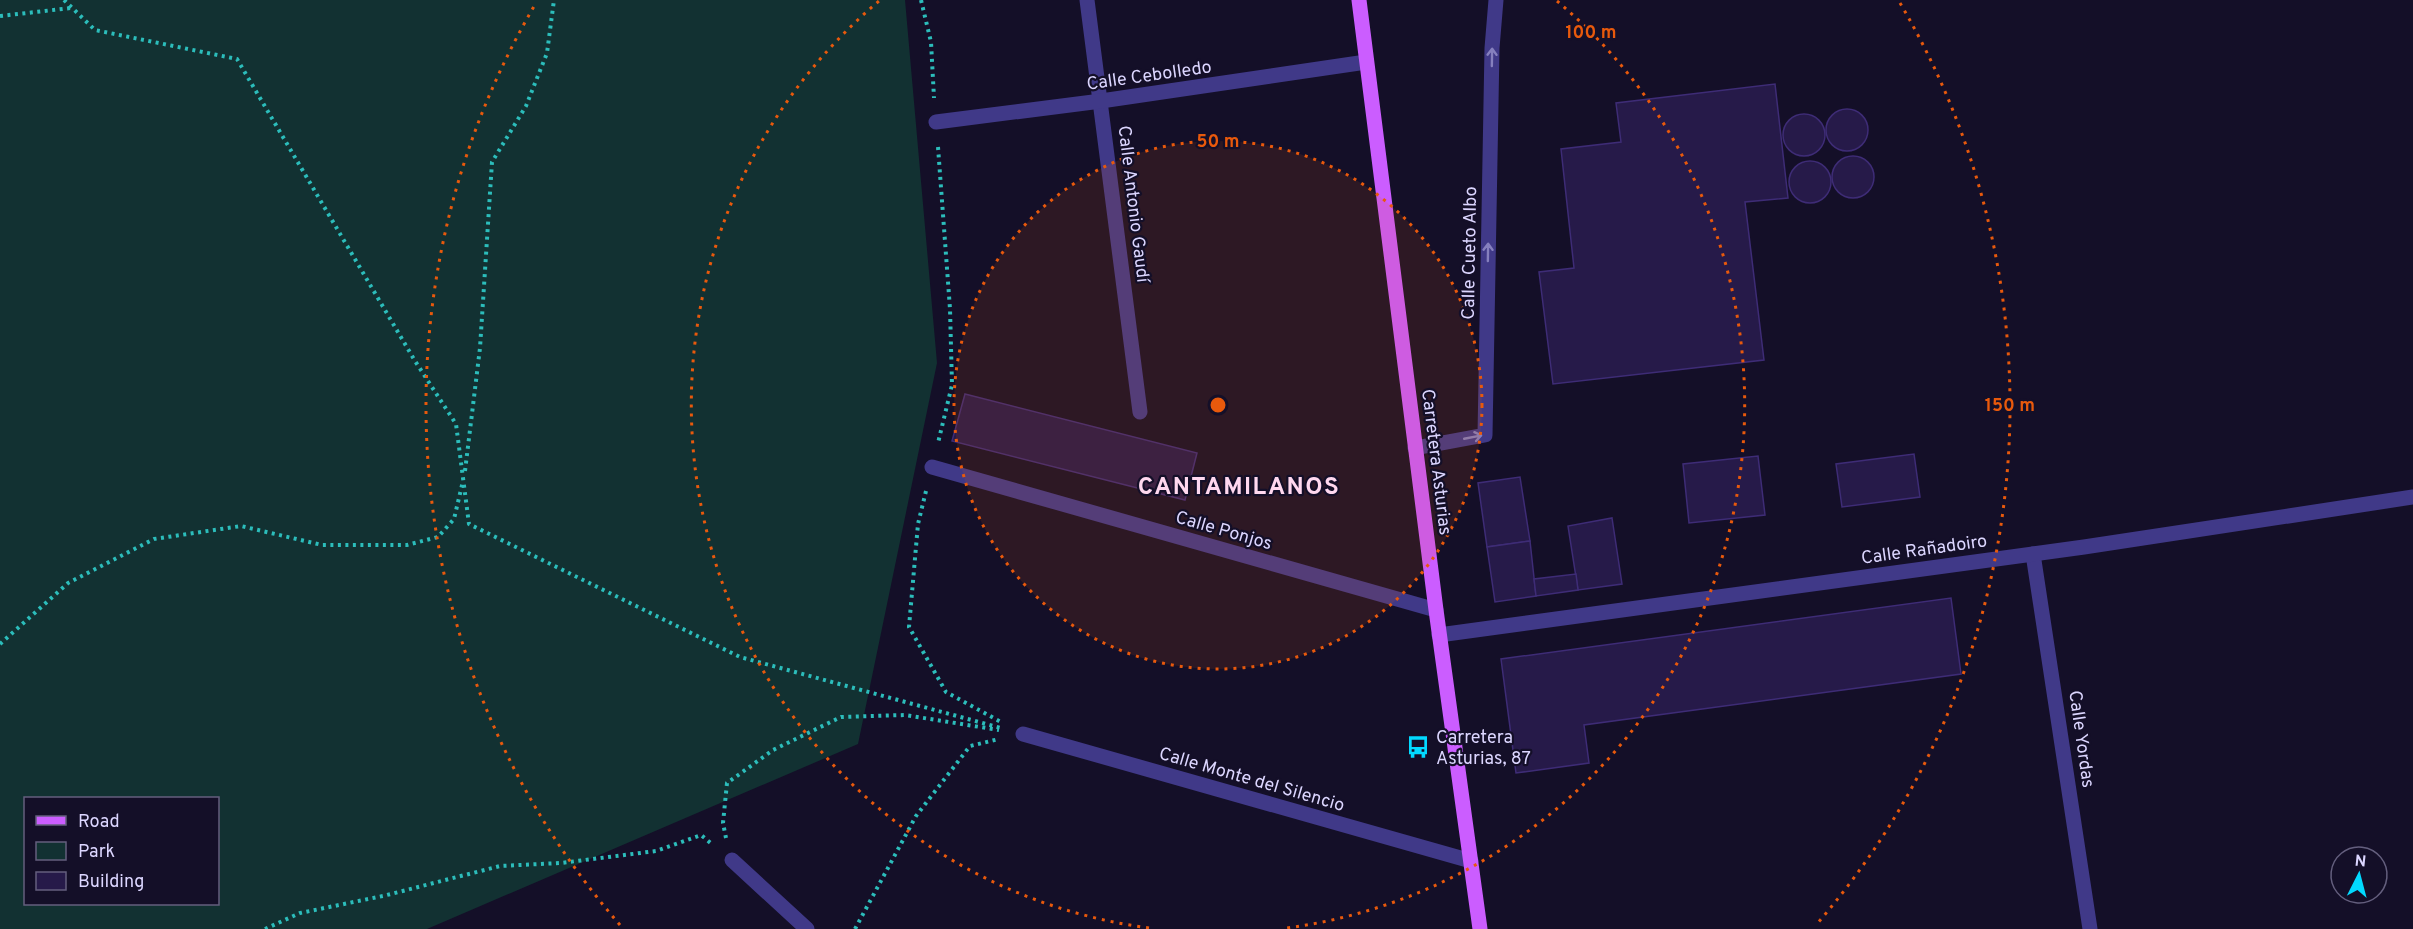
<svg xmlns="http://www.w3.org/2000/svg" width="2413" height="929" font-family="Overpass,sans-serif">
<style>
.green{fill:#123132;fill-rule:evenodd}
.building{fill:#261a49;stroke:#3e2c76;stroke-width:1.5}
.lines{fill:none;stroke-linecap:round;stroke-linejoin:round}
.path{stroke:#2cbdbb;stroke-width:4;stroke-dasharray:3 4.5;stroke-linecap:butt}
.minor{stroke:#403988;stroke-width:15}
.primary{stroke:#cb5dff;stroke-width:15}
.oneway{stroke:#8680be}
.ring{fill:none;stroke:#e8590c;stroke-width:3;stroke-dasharray:3 6}
.labels{text-anchor:middle;stroke-width:4.5;stroke-linejoin:round;paint-order:stroke}
.street-label{font-size:18px;fill:#dcd6ff;stroke:#140f28}
.poi-label{font-size:18px;fill:#dcd6ff;stroke:#140f28;text-anchor:start}
.district-label{font-size:24px;font-weight:bold;letter-spacing:1.5px;fill:#ffd8ef;stroke:#140f28}
.centre{fill:#e8590c;stroke:#140f28;stroke-width:3}
.ring-label{font-size:18px;text-anchor:middle;font-weight:bold;fill:#e8590c;stroke:#140f28;stroke-width:4.5;stroke-linejoin:round;paint-order:stroke}
</style>
<rect width="100%" height="100%" fill="#140f28"/>
<path class="green" d="M0,0H905L937,363L858,744L427,929H0ZM26,798H218V904H26Z"/>
<g class="building">
<polygon points="1775,84 1788,198 1745,202 1764,360 1553,384 1539,272 1574,268 1561,149 1621,142 1616,103"/>
<circle cx="1847" cy="130" r="21"/>
<circle cx="1804" cy="135" r="21"/>
<circle cx="1853" cy="177" r="21"/>
<circle cx="1810" cy="182" r="21"/>
<polygon points="965,394 1197,453 1185,500 952,441"/>
<polygon points="1914,454 1920,497 1842,507 1836,464"/>
<polygon points="1758,456 1765,515 1689,523 1683,464"/>
<polygon points="1520,477 1530,541 1487,547 1478,483"/>
<polygon points="1612,518 1622,584 1578,590 1568,526"/>
<polygon points="1530,541 1536,596 1495,602 1487,547"/>
<polygon points="1576,574 1578,590 1536,596 1534,579"/>
<polygon points="1951,598 1961,674 1584,725 1589,763 1516,773 1501,659"/>
</g>
<g class="lines">
<g class="path">
<polyline points="64,0 95,30 237,59 415,361 456,424 469,524 740,657 1001,728"/>
<polyline points="921,0 931,42 934,98"/>
<polyline points="0,16 71,8"/>
<polyline points="938,147 950,309 952,385 938,443"/>
<polyline points="465,471 480,348 492,162 526,106 547,53 554,0"/>
<polyline points="926,491 918,524 909,627 946,692 1001,722"/>
<polyline points="0,644 68,583 154,539 241,526 322,545 407,545 438,537 454,519 463,481"/>
<polyline points="726,838 723,823 727,783 773,750 841,717 905,715 999,730"/>
<polyline points="265,929 300,913 383,896 500,866 561,863 656,851 701,835 713,845"/>
<polyline points="855,929 916,816 970,746 999,739"/>
</g>
<g class="minor">
<polyline points="1087,0 1140,412"/>
<polyline points="936,122 1101,101 1366,62"/>
<polyline points="1415,448 1485,435 1492,48 1496,0"/>
<polyline points="932,467 1436,610"/>
<polyline points="2033,554 2090,929"/>
<polyline points="1439,635 2084,547 2413,497"/>
<polyline points="1023,734 1471,861"/>
<polyline points="732,860 807,929"/>
</g>
<polyline class="primary" points="1359,0 1436,610 1480,929"/>
</g>
<defs><path id="oneway-shaft" d="M-6 0H5M1.5-3L5.5 0L1.5 3" fill="none" stroke-width="1.6" stroke-linecap="round" stroke-linejoin="round" transform="scale(1.5)"/></defs>
<g class="oneway">
<use href="#oneway-shaft" transform="translate(1492 57) rotate(-89)"/>
<use href="#oneway-shaft" transform="translate(1488 252) rotate(-89)"/>
<use href="#oneway-shaft" transform="translate(1473 437) rotate(-11)"/>
</g>
<circle cx="1218" cy="405" r="264" fill="#e8590c" fill-opacity=".12"/>
<g class="ring">
<circle cx="1218" cy="405" r="264"/>
<path d="M1149 928A528 528 0 0 1 879 1M1557 1A528 528 0 0 1 1287 928"/>
<path d="M620 925A792 792 0 0 1 536 3M1900 3A792 792 0 0 1 1816 925"/>
</g>
<defs>
<g id="bus-bare" transform="scale(1.8)"><path d="M-5-6H5V4H4V6H2V4H-2V6H-4V4H-5ZM-3.5-4V0h7V-4ZM-3.5 1.2v1.5H-2V1.2ZM2 1.2v1.5H3.5V1.2Z" fill="#02d9ff" stroke="#140f28" stroke-width="2.5" paint-order="stroke"/></g>
</defs>
<g fill-rule="evenodd">
<use href="#bus-bare" x="1418" y="747"/>
</g>
<g class="labels">
<g class="street-label">
<text transform="translate(1149 75) rotate(-8)" y="6">Calle Cebolledo</text>
<text transform="translate(1134 204) rotate(83)" y="6">Calle Antonio Gaudí</text>
<text transform="translate(1469 253) rotate(-89)" y="6">Calle Cueto Albo</text>
<text transform="translate(1437 462) rotate(83)" y="6">Carretera Asturias</text>
<text transform="translate(1224 530) rotate(16)" y="6">Calle Ponjos</text>
<text transform="translate(1924 549) rotate(-8)" y="6">Calle Rañadoiro</text>
<text transform="translate(2082 739) rotate(82)" y="6">Calle Yordas</text>
<text transform="translate(1252 779) rotate(16)" y="6">Calle Monte del Silencio</text>
</g>
<g class="poi-label">
<text x="1436" y="743">Carretera<tspan x="1436" dy="21">Asturias, 87</tspan></text>
</g>
<g class="district-label">
<text x="1239" y="494">CANTAMILANOS</text>
</g>
</g>
<circle cx="1218" cy="405" r="9" class="centre"/>
<g class="ring-label">
<text x="1591" y="38">100 m</text>
<text x="1218" y="147">50 m</text>
<text x="2010" y="411">150 m</text>
</g>
<rect x="24" y="797" width="195" height="108" fill="#140f28" stroke="#645f7e" stroke-width="1.5"/>
<rect x="36" y="816" width="30" height="9" fill="#cb5dff" stroke="#645f7e" stroke-width="1.5"/>
<text x="78" y="827" font-size="18" fill="#dcd6ff">Road</text>
<rect x="36" y="842" width="30" height="18" fill="#123132" stroke="#645f7e" stroke-width="1.5"/>
<text x="78" y="857" font-size="18" fill="#dcd6ff">Park</text>
<rect x="36" y="872" width="30" height="18" fill="#261a49" stroke="#645f7e" stroke-width="1.5"/>
<text x="78" y="887" font-size="18" fill="#dcd6ff">Building</text>
<g transform="translate(2359 875) rotate(6)"><circle r="28" fill="#140f28" stroke="#645f7e" stroke-width="1.5"/>
<path d="M0-4.5L10 22L0 15L-10 22Z" fill="#02d9ff"/>
<text y="-9" font-size="16" font-weight="bold" text-anchor="middle" fill="#dcd6ff">N</text>
</g>
</svg>
